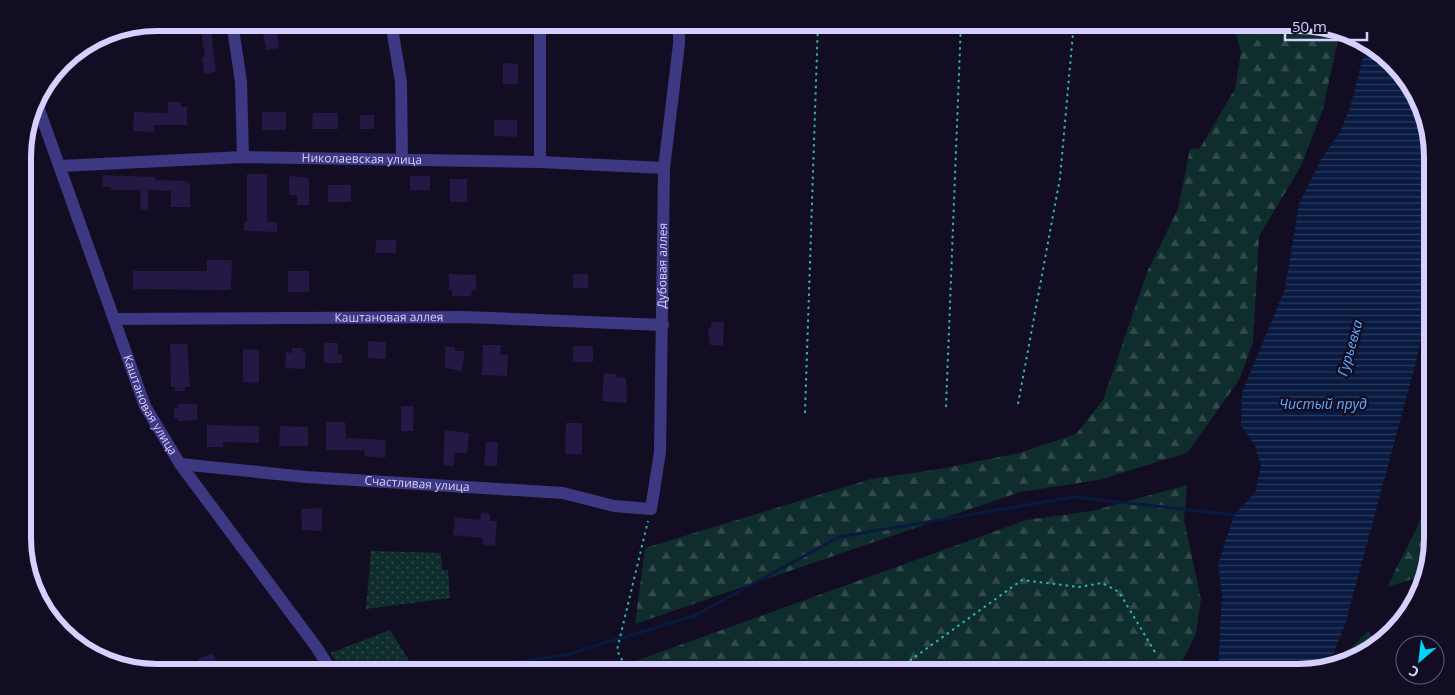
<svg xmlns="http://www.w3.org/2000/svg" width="1455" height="695" font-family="'Open Sans',sans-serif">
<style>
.forest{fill:url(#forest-firs)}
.park{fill:url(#park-dots)}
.water{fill:url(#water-rules)}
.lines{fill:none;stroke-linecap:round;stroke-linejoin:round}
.stream{stroke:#091a41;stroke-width:3}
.building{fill:#241944}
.path{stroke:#2cb6b5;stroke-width:2;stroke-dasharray:2.5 4;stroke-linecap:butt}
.street{stroke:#3e3883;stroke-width:12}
.labels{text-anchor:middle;stroke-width:5;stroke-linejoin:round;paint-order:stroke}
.street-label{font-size:12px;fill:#d7d0ff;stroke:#120d23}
.water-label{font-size:14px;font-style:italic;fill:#5eacff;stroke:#120d23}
.rim{fill:none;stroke:#d7d0ff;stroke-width:6}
</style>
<defs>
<pattern id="forest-firs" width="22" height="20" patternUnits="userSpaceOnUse" patternTransform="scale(1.25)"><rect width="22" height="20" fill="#102d2d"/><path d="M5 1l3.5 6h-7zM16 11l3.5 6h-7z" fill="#324a4c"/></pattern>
<pattern id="park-dots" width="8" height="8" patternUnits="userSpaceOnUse" patternTransform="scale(1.25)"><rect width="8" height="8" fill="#102d2d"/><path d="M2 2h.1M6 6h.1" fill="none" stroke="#324a4c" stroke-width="1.8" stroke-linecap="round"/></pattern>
<pattern id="water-rules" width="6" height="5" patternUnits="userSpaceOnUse" patternTransform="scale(1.25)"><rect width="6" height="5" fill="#091a41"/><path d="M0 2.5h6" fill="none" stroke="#2c3a5e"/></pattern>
</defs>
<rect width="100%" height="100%" fill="#120d23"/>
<g class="forest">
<polygon points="1233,23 1297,23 1340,31 1323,109 1301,166 1259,236 1253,342 1239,380 1187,453 1098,480 1020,492 635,624 645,548 871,479 940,469 1019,453 1076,434 1103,400 1148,270 1178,209 1190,149 1200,148 1235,89 1241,52"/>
<polygon points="1187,485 1184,520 1201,599 1196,634 1177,672 634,672 633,662 1026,520 1092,511"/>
<polygon points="1432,489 1432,538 1425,575 1387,587 1425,511"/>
<polygon points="1368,631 1378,643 1373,650 1345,659 1345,654"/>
</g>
<g class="park">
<polygon points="371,551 441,553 442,569 448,570 450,598 366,609"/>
<polygon points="390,630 413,667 397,672 342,672 330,653"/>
</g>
<polygon class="water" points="1366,45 1405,76 1431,140 1432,287 1417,358 1345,625 1329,664 1306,672 1218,672 1222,594 1218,564 1234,515 1255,493 1261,466 1255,446 1241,425 1242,393 1285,289 1299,204 1322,158 1339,134 1350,108"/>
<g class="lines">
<polyline class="stream" points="443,672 565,655 694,616 839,537 1074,497 1234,515"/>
</g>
<g class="building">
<polygon points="210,23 216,72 204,74 202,57 205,57 200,24"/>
<polygon points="276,25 279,48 266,50 262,28"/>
<polygon points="503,63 518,64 518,84 503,84"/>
<polygon points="168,102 181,102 181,107 187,107 187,125 154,125 154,132 133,131 134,112 168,113"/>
<rect x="262" y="112" width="24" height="18"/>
<polygon points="313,113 338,113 338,129 312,129"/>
<rect x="360" y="115" width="14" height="14"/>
<polygon points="494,120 517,120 517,137 494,136"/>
<polygon points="247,174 267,174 267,222 277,222 277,232 244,231 244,222 247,222"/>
<polygon points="103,175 155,177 155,180 187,181 186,183 190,183 190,207 171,207 171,191 148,190 148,210 141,210 140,190 111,190 111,187 102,187"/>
<polygon points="289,176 309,178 309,205 297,205 297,195 289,195"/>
<rect x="410" y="176" width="20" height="14"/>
<rect x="450" y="179" width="17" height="23"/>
<rect x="328" y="185" width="23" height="17"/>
<polygon points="376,240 396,240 396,253 375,253"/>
<polygon points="207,260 232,260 231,290 133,289 133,271 207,271"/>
<rect x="288" y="271" width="21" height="21"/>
<polygon points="449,274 476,275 476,290 472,290 471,296 452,296 452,290 449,290"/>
<rect x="573" y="274" width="15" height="14"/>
<polygon points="711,322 724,322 723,346 710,345 708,328 711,328"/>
<polygon points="368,341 386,342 386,359 368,358"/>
<polygon points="324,343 338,343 338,354 342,354 342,363 324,363"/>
<polygon points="170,344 187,344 190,387 185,387 185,391 175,391 175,387 171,387"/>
<polygon points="483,345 501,345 500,355 508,355 507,376 482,375"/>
<polygon points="445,346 455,347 455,351 465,351 462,371 445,368"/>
<rect x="573" y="346" width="20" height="16"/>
<polygon points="292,348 304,348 303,352 306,352 305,368 303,369 285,368 286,352 292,353"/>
<polygon points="243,349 259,350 259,383 243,382"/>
<polygon points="604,373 616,374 616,377 626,378 627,403 602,401"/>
<polygon points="178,404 197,404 197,420 178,421 178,418 174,418 174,408 178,408"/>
<polygon points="401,406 414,406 413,431 401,431"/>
<polygon points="326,422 345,422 346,438 386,440 385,458 364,456 365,451 358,450 326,450"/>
<polygon points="566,423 582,423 582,454 565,454"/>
<polygon points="207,425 259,426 259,443 223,442 223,447 207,447"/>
<polygon points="280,426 308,427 308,446 279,446"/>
<polygon points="445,430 469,433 467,453 455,453 453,466 443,465"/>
<polygon points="486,442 498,442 497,466 484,465"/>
<polygon points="322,508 322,531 302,530 301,509"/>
<polygon points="481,513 490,514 490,521 497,521 495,546 483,545 483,538 453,535 455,517 480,520"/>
<polygon points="213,653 217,662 202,668 198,659"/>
</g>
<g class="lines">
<g class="path">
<polyline points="1018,404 1060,178 1074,22"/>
<polyline points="946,407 961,22"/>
<polyline points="805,413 818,22"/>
<polyline points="628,672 617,650 648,521"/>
<polyline points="894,672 1022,580 1079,587 1102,583 1119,592 1155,652"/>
</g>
<g class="street">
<polyline points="232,22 241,82 243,157"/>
<polyline points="391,22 401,82 402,159"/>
<path id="s1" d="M36,101L145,406L180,464L317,648L332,672"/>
<polyline points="540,162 540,22"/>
<path id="s2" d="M60,166L243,157L540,162L664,168"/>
<path id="s3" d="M115,319L464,317L663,325"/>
<path id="s4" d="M180,464L306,477L563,493L614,506L651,509L660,452L664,168L679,44V22"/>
</g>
</g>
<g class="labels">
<g class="street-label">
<text dy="4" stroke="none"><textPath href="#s2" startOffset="302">Николаевская улица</textPath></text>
<text dy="4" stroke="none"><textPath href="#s4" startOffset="718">Дубовая аллея</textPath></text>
<text dy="4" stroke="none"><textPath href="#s3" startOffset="274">Каштановая аллея</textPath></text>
<text dy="4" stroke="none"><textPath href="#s1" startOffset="325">Каштановая улица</textPath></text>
<text dy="4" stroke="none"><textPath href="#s4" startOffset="238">Счастливая улица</textPath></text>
</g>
<g class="water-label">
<text transform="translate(1350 348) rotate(-74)" y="5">Гурьевка</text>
<text x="1323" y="409">Чистый пруд</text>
</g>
</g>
<path d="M0 0H1455V695H0ZM157 31H1298A126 126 0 0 1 1424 157V538A126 126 0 0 1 1298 664H157A126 126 0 0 1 31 538V157A126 126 0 0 1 157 31Z" fill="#120d23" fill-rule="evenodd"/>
<path class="rim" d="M157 31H1298A126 126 0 0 1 1424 157V538A126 126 0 0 1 1298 664H157A126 126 0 0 1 31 538V157A126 126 0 0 1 157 31Z"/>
<g transform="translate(1420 660) rotate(208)"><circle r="24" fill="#120d23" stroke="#615b7b"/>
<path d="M0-4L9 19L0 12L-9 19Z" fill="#00d5fb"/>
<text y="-8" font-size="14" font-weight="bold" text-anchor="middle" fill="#d7d0ff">С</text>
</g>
<path d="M1285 32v8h82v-8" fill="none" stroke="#d7d0ff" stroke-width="2.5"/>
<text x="1292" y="32" font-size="15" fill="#d7d0ff" stroke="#120d23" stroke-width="4" paint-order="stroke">50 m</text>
</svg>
